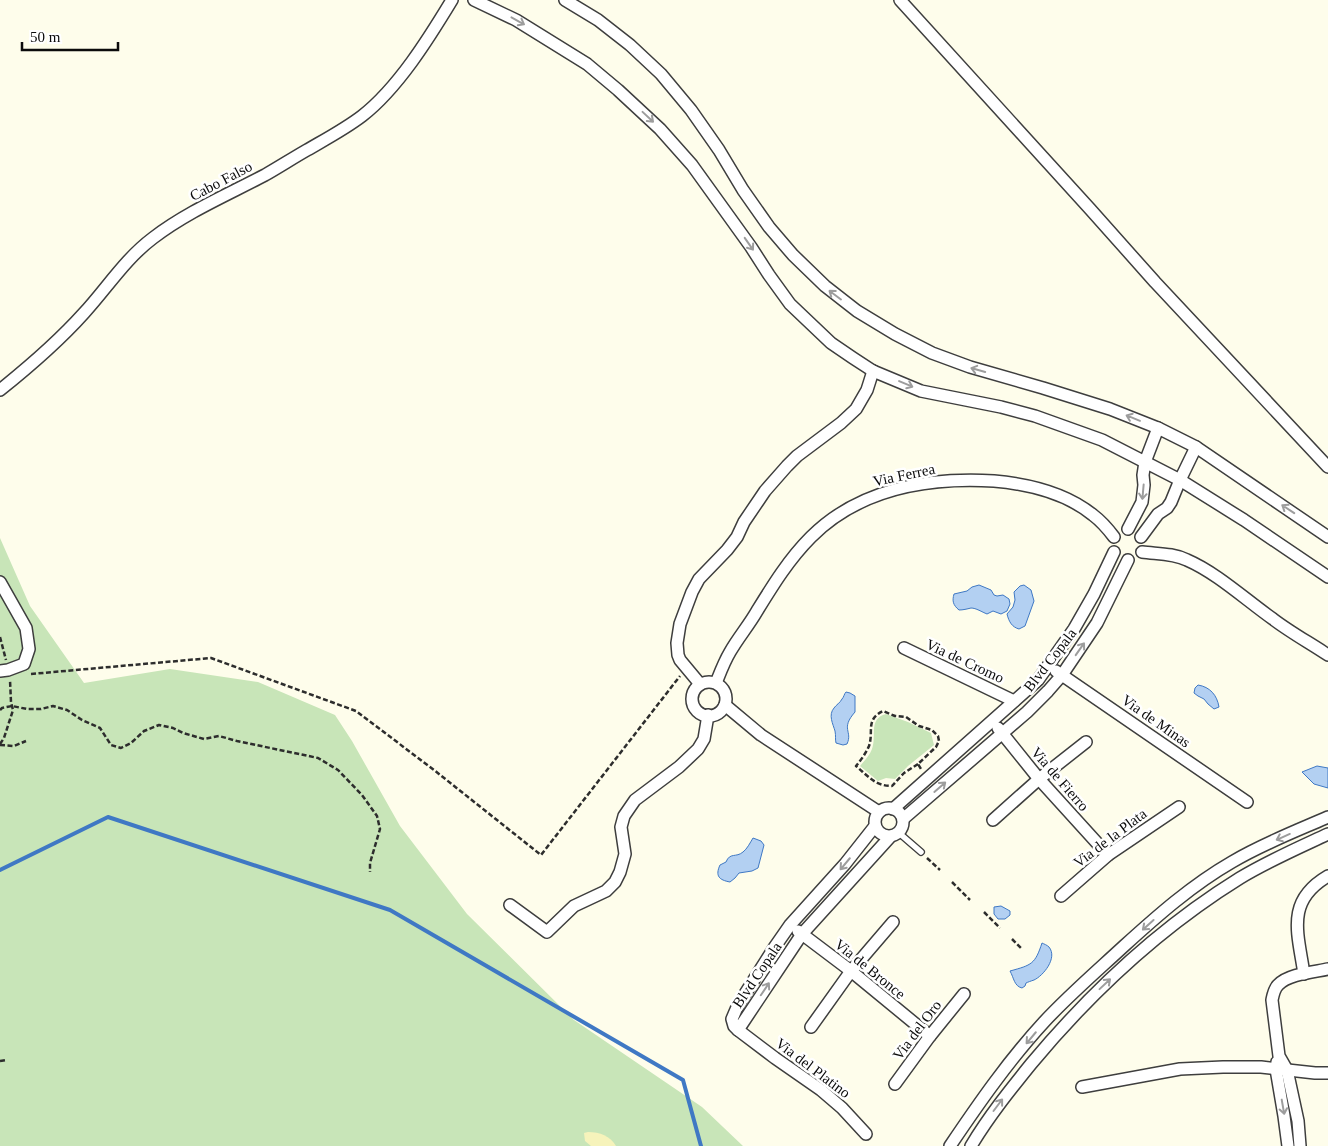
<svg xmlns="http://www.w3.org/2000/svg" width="1328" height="1146" font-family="Georgia,serif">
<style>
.green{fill:#c8e5b8}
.sand{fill:#f6f3bb}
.water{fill:#b3d0f2;stroke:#3f78c4}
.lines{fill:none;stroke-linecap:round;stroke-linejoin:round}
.stream{stroke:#3f78c4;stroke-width:4}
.service-casing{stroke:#3e3e3e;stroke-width:8}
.minor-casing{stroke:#3e3e3e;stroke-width:14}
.path{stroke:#2d2d2d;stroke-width:2.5;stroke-dasharray:5 2.5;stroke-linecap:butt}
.service{stroke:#fff;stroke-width:5.5}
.minor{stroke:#fff;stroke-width:11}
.oneway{stroke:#9d9d9d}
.labels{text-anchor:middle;stroke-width:5;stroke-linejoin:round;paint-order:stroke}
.street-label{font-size:15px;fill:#0b0b0b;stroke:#fff}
</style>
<rect width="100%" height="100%" fill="#fefdeb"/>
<g class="green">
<polygon points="0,538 30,606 84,683 170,669 258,682 335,715 352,741 400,826 467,914 574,1020 702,1107 743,1146 0,1146"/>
<path d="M886,714L908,722L931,733L934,745L908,766L895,779L886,778L878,781L860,766C865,760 870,755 872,749C877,735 868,719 886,714Z"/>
</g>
<path class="sand" d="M588,1132C600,1132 610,1136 616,1146H591L585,1141L584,1133Z"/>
<g class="water">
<path d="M979,585L991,590L994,595L997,596L1003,595L1009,599L1010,604L1007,611L1001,614L993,611L987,614C982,612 976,608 971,608C967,609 963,610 959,610C953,605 952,601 954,594L967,591L972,587Z"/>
<path d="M1024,585L1031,590L1034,601L1025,626L1019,629C1012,627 1009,622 1007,614L1013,607L1015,600L1014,592L1020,586Z"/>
<path d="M1198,685C1210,687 1217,695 1219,707L1214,709L1208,704L1204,699L1198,696L1194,693L1195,688Z"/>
<path d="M846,692L850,693L855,696V712C840,729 853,731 847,744L843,745L836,743C835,739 836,736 835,731C833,724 828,715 834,708C836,705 840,703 842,699C844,697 844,694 846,692Z"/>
<polygon points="1317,766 1328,768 1328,788 1314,784 1302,772"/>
<path d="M753,838L761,841L764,845L758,868L752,871L739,873L735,878L730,882C719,880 715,876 720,865L726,862C730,852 736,858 743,852C747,849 750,843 753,838Z"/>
<polygon points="1001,906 1010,911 1010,915 1005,919 998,919 994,914 994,907"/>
<path d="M1042,943C1044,944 1047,945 1049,947C1058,958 1043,976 1034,980C1031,981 1028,982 1026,983L1025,986L1022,988C1014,986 1014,978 1010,971C1032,965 1035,964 1042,943Z"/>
</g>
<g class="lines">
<polyline class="stream" points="0,870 108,817 390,910 683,1080 701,1146"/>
<g class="service-casing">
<polyline id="service" points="899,833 921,852"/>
</g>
<g class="minor-casing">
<g id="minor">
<polyline points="474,0 516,20 587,64 618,90 660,129 692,165 751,247 769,275 790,304 831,343 853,358 873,371 921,391 1001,407 1035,416 1102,440 1180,480 1244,520 1328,577"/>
<polyline points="565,0 598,20 630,45 661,74 691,110 719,150 743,190 769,227 793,255 825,286 857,311 895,334 932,353 970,367 1043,388 1110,409 1158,428 1196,447 1328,537"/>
<polyline points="900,0 1090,209 1155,282 1328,467"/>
<path d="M0,390C30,366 58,342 84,313C107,288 125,259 153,238C187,212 227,195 265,175C279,167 293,158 307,150C326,139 345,129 362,116C398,88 429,38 452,0"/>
<polyline points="1128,529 1142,502 1144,485 1143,475 1145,462 1158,428"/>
<polyline points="1141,537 1158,514 1167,508 1171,502 1180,480 1196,447"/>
<path d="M1142,552C1157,554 1173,553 1187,560C1217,573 1246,600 1273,619C1290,632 1310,643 1328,655"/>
<polyline points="0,582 26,628 29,649 24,664 8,670 0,671"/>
<polyline points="904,648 1014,701"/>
<polyline points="1056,671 1247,802"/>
<circle cx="709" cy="699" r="17"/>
<path d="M716,683C720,673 724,662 730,652C738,638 749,625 757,611C773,585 789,559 811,537C859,489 928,477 994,481C1028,484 1066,493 1093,515C1101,521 1108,529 1114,537"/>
<polyline points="700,684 680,660 678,655 677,643 680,624 692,592 699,579 727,550 737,537 744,522 765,491 787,466 797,456 841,423 856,409 867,390 873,371"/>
<polyline points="725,705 761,735 879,812"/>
<polyline points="998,728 1039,779 1108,855"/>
<circle cx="889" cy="822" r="14"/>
<polyline points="893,809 1038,680 1074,629 1094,594 1114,552"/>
<polyline points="903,819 1027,712 1048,691 1062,675 1097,623 1128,560"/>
<polyline points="993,820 1039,779 1086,742"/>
<polyline points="1061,896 1108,855 1179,807"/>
<polyline points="510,905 547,932 574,906 606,891 615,882 620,872 625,854 621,827 624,816 635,800 679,767 698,749 704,739 708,715"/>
<polyline points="798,931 851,971 930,1036"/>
<path d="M1304,974C1298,933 1285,901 1328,876"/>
<polyline points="811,1027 851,971 893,922"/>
<polyline points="738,1030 802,934 890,837"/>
<polyline points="1277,1062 1276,1069 1284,1116 1288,1146"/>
<polyline points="895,1084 930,1036 964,994"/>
<polyline points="1082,1087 1180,1069 1223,1067 1261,1067 1315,1073 1328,1073"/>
<polyline points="866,1134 842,1108 821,1090 775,1058 738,1030 734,1026 732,1019 738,1005 774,948 790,925 845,864 875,826"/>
<path d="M950,1146C979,1103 1009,1060 1044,1022C1069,995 1097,971 1124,946C1157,916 1192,885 1232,862C1262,844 1296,831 1328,817"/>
<path d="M971,1146C989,1116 1010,1090 1031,1064C1091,992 1161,927 1240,878C1268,861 1298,848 1328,834"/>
<path d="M1300,1146L1298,1121L1287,1070L1279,1056L1272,1000C1273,995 1274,989 1278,985C1288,974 1314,972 1328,969"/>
</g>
</g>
<g class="path">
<polyline points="0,637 6,660"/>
<polyline points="31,674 211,658 356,711 434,770 541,855 680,676"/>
<polyline points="0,710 2,708 12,706 27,709 41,709 53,706 67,710 82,720 100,728 111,745 121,748 131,743 144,731 159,725 173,728 183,733 204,739 219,736 237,741 318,758 338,770 362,795 377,816 380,829 370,863 370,872"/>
<polyline points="0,744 4,738 13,710 11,702 10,680"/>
<polyline points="0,745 14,746 26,741"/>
<path d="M918,764L904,773L892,786C875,786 868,776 856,766C861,760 866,753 869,746C874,731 865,720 883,711L895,716L906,717L919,726L932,730L938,736L939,741L936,747L918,764L921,769"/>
<polyline points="927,858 940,870"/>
<polyline points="952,882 970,900"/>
<polyline points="984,912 1000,928"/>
<polyline points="1012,939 1021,948"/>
<polyline points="0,1061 6,1060"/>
</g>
<use href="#service" class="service"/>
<use href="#minor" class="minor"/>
</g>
<defs><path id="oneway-shaft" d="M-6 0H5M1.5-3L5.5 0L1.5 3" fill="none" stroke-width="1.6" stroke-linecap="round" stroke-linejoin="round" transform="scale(1.25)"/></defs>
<g class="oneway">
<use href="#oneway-shaft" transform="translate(518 21) rotate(29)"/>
<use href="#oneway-shaft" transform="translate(648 117) rotate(43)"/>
<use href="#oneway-shaft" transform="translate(749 244) rotate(55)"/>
<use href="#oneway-shaft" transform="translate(835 295) rotate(-143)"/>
<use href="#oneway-shaft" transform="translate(978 370) rotate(-164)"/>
<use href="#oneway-shaft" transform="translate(906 384) rotate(23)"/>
<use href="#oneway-shaft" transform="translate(1133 418) rotate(-158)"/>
<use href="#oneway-shaft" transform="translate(1143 492) rotate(95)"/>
<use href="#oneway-shaft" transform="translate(1288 509) rotate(-146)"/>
<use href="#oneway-shaft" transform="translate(1080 649) rotate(-55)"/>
<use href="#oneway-shaft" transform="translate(940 787) rotate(-41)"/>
<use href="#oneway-shaft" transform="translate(1283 837) rotate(156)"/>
<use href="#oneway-shaft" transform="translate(845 864) rotate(130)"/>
<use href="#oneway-shaft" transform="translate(1148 925) rotate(138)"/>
<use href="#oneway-shaft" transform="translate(1105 984) rotate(-43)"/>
<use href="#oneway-shaft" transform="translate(765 989) rotate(-56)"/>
<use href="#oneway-shaft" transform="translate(1031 1038) rotate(130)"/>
<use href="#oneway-shaft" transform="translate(998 1105) rotate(-53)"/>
<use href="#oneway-shaft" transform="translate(1283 1107) rotate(80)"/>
</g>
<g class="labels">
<g class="street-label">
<text transform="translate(221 181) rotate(-28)" y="5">Cabo Falso</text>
<text transform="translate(904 475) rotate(-12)" y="5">Via Ferrea</text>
<text transform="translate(1050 660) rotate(-52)" y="5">Blvd Copala</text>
<text transform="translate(965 661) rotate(25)" y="5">Via de Cromo</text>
<text transform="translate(1156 721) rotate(35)" y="5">Via de Minas</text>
<text transform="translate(1060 779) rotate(49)" y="5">Via de Fierro</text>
<text transform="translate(1110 838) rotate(-37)" y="5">Via de la Plata</text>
<text transform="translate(870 969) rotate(39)" y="5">Via de Bronce</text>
<text transform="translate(757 975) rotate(-56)" y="5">Blvd Copala</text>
<text transform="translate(917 1030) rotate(-53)" y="5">Via del Oro</text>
<text transform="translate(813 1068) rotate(37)" y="5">Via del Platino</text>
</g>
</g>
<path d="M22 42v8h96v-8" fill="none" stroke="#0b0b0b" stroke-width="2.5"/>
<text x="30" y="42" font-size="15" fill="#0b0b0b" stroke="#ffffff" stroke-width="4" paint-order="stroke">50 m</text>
</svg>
